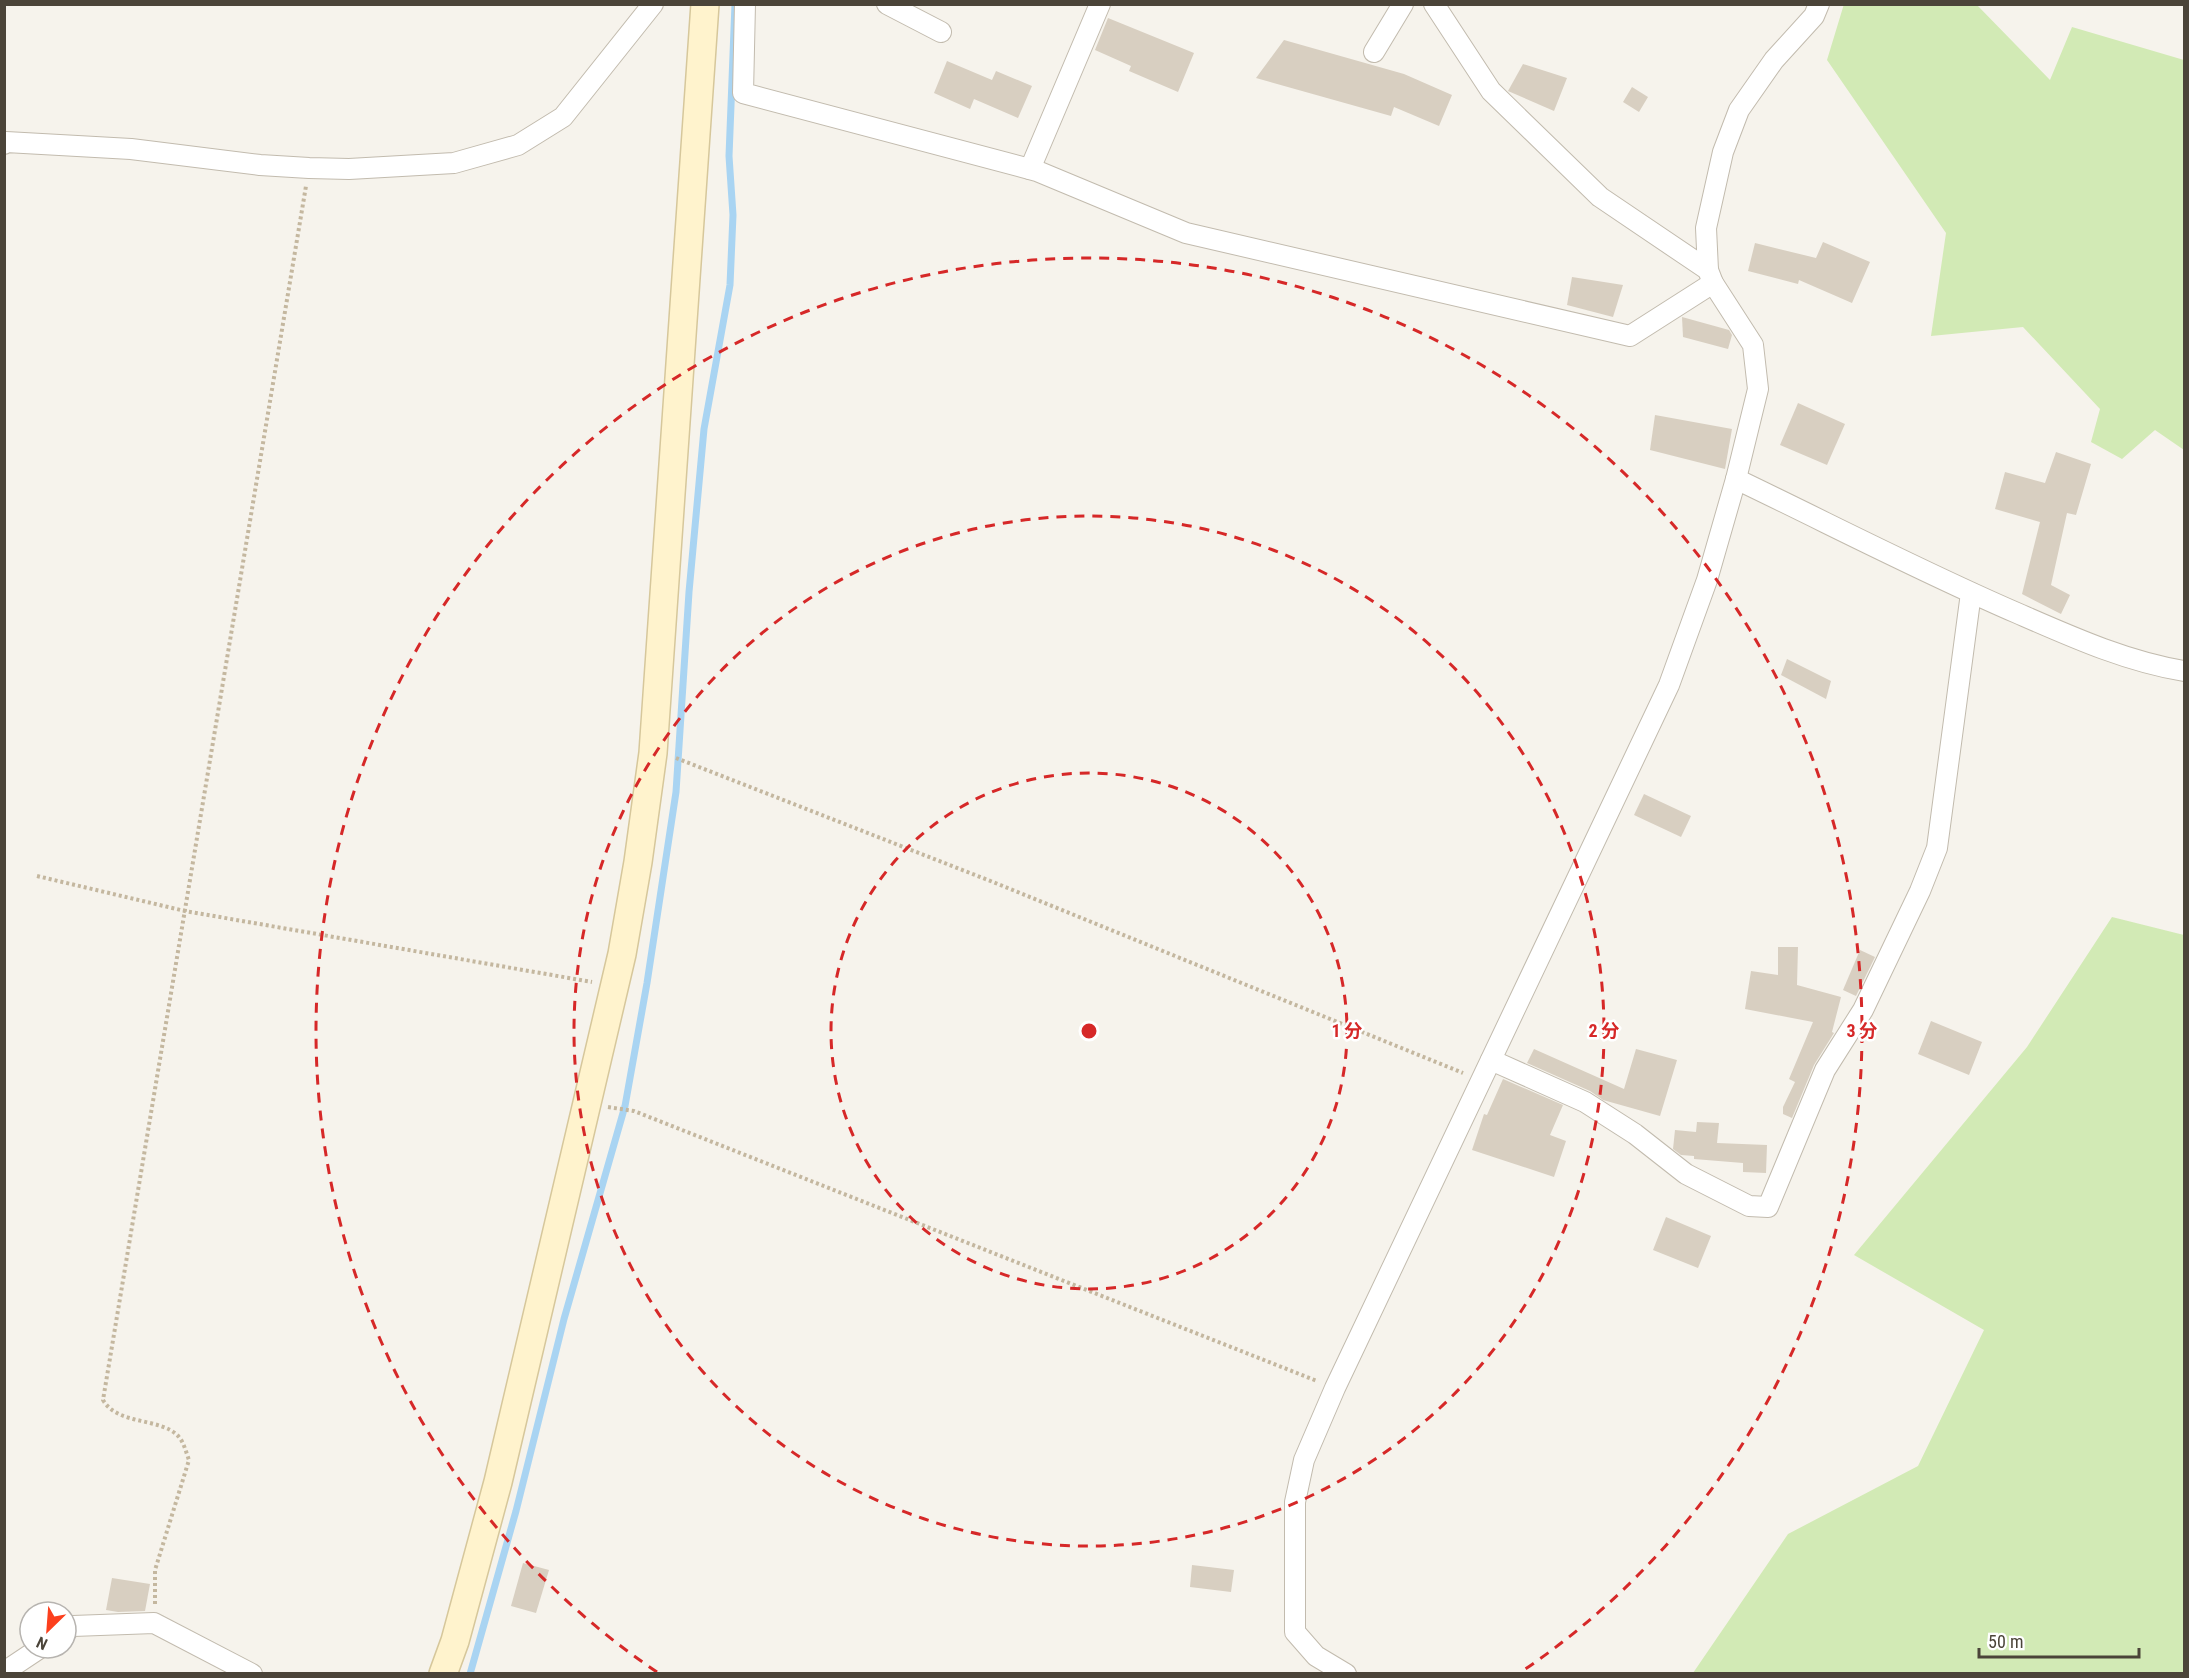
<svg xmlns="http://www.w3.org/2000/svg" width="2189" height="1678" font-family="'Roboto Condensed','Noto Sans JP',sans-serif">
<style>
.green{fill:#d2eab5}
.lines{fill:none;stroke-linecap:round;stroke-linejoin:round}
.stream{stroke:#a9d4f2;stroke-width:7}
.building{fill:#d8cfc1}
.street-casing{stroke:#c2bbae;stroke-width:22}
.secondary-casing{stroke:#d6c79b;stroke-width:30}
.path{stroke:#c4b79f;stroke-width:4;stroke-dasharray:3 3;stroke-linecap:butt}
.street{stroke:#fff;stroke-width:20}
.secondary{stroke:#fff3cd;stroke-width:27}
.ring{fill:none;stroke:#d62828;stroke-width:3;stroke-dasharray:10 8}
.centre{fill:#d62828;stroke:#fff;stroke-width:3}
.ring-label{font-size:18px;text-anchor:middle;font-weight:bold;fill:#d62828;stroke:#fff;stroke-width:5;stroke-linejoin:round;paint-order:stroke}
</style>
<rect width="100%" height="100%" fill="#f6f3ec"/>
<g class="green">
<polygon points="1844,4 1977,5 2050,80 2072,27 2184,60 2184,450 2155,430 2122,459 2091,442 2100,409 2023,327 1931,336 1946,233 1827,60"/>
<polygon points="2112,917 2184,935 2184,1673 1693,1673 1788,1534 1918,1466 1984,1330 1854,1255 2027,1047"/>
</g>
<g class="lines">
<polyline class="stream" points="470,1674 516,1511 564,1319 625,1106 647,983 676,792 689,592 704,429 730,285 733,215 729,156 735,4"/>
</g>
<g class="building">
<polygon points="1108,18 1194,53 1178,92 1129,71 1131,66 1095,50"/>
<polygon points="1284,40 1404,74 1452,95 1439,126 1394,107 1391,116 1256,78"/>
<polygon points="947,61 992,80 996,71 1032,86 1018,118 974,99 970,109 934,93"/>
<polygon points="1523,64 1567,78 1554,111 1508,91"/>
<polygon points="1632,87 1648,97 1639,112 1623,102"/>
<polygon points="1823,242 1870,262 1852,303 1799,280 1798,284 1748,271 1755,243 1816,258"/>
<polygon points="1572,277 1623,285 1613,317 1567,305"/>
<polygon points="1682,317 1729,330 1732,335 1728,349 1683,337"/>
<polygon points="1798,403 1845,424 1827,465 1780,445"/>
<polygon points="1655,415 1732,429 1725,469 1650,450"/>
<polygon points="2056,452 2091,464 2076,515 2067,513 2051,585 2070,595 2061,614 2022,594 2040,522 1995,509 2005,472 2045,483"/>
<polygon points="1787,659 1831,681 1826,699 1781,675"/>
<polygon points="1644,794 1691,816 1681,837 1634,815"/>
<polygon points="1778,947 1798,947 1797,985 1841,997 1832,1032 1834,1033 1814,1065 1792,1118 1783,1114 1783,1107 1795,1082 1789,1079 1813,1022 1745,1009 1751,971 1778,975"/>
<polygon points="1860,950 1875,957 1856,996 1843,990"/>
<polygon points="1931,1021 1982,1042 1969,1075 1918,1054"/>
<polygon points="1534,1049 1624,1089 1636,1049 1677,1060 1660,1116 1603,1100 1590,1091 1527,1063"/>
<polygon points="1503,1079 1563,1105 1550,1135 1566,1141 1554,1177 1472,1150 1484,1114 1487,1115"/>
<polygon points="1697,1122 1719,1123 1717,1143 1767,1145 1766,1173 1743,1172 1743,1163 1694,1159 1694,1156 1681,1155 1673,1149 1675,1130 1696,1132"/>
<polygon points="1666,1217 1711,1236 1698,1268 1653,1250"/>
<polygon points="523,1563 549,1570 536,1613 511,1606"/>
<polygon points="1192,1565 1234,1570 1231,1592 1190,1587"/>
<polygon points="112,1578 150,1584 145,1611 118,1612 106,1610"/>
</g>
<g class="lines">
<g class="street-casing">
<g id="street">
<polyline points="745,4 743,93 1037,171 1186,233 1630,336 1713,283"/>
<polyline points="887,4 941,32"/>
<polyline points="1434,4 1491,91 1600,197 1708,270"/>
<polyline points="1374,52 1403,4"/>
<polyline points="4,144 6,142 131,149 260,165 309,168 349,169 454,163 518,145 563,117 653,4"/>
<polyline points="1030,169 1100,4"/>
<path d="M1736,479C1830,524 1922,572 2017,613C2072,637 2125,661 2184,671"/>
<polyline points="1491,1060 1585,1102 1635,1134 1686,1174 1749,1206 1768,1207 1825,1070 1863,1010 1920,891 1937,848 1971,593"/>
<polyline points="66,1631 73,1626 154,1623 252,1674"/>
<polyline points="4,1672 40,1648"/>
<polyline points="1346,1674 1316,1656 1295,1632 1295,1502 1304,1460 1335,1388 1669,685 1707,580 1736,479 1758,389 1753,345 1713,283 1708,270 1706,228 1723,152 1739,110 1774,60 1814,16 1819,4"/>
</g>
</g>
<g class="secondary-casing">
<polyline id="secondary" points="443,1674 455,1641 498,1482 622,954 638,862 653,753 705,4"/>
</g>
<g class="path">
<polyline points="676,758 993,882 1463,1073"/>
<polyline points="37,876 185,911 592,982"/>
<polyline points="608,1107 634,1111 1317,1381"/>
<path d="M155,1604V1570L189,1460C186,1452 184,1443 179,1437C162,1417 118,1426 103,1400L306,186"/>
</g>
<use href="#street" class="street"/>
<use href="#secondary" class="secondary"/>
</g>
<g class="ring">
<circle cx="1089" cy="1031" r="258"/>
<circle cx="1089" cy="1031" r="515"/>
<path d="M657 1672A773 773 0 1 1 1521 1672"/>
</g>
<circle cx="1089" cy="1031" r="9" class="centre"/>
<g class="ring-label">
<text x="1347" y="1037">1 分</text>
<text x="1604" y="1037">2 分</text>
<text x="1862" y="1037">3 分</text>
</g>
<rect width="2189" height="1678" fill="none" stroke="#4b4439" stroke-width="12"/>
<g transform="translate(48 1630) rotate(205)"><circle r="28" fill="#ffffff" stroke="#b7b4b0" stroke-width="1.5"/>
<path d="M0-4.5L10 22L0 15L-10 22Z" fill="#fc3f1d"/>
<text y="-9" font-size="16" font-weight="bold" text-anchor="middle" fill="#4b4439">N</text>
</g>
<path d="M1979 1648v9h160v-9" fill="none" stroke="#4b4439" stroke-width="3"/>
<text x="1988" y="1648" font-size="18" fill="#4b4439" stroke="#ffffff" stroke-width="4.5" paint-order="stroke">50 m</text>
</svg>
